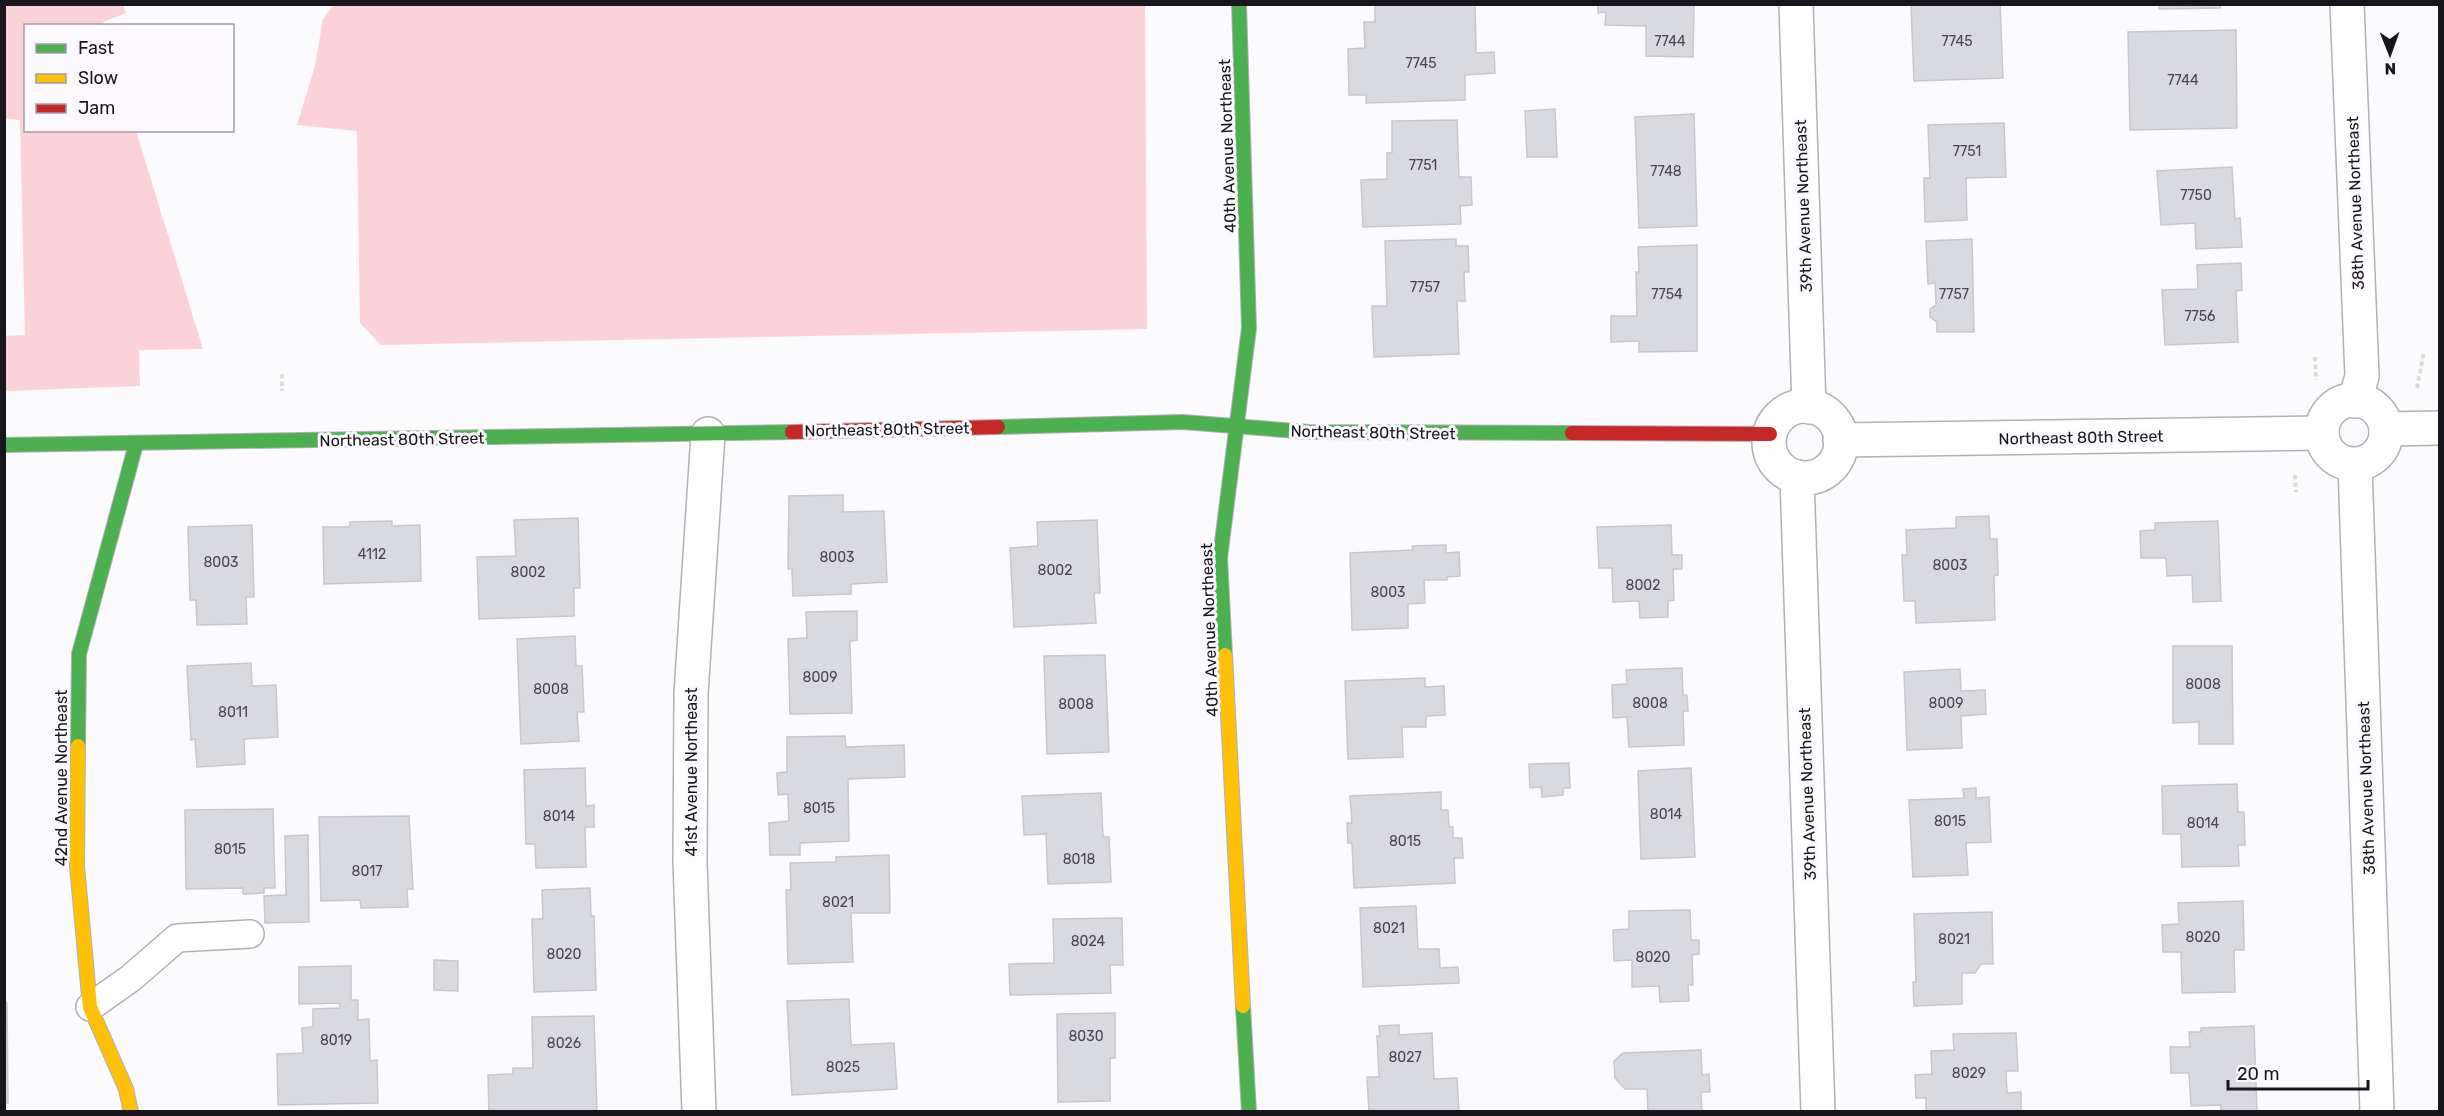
<svg xmlns="http://www.w3.org/2000/svg" width="2444" height="1116" font-family="Rubik,sans-serif">
<style>
.green{fill:#fcd2da}
.building{fill:#d9dadf;stroke:#c7c7cc;stroke-width:1.5}
.lines{fill:none;stroke-linecap:round;stroke-linejoin:round}
.lane-casing{stroke:#b2b0b5;stroke-width:30}
.street-casing{stroke:#b2b0b5;stroke-width:36}
.fast-casing{stroke:#b2b0b5;stroke-width:16}
.slow-casing{stroke:#b2b0b5;stroke-width:16}
.jam-casing{stroke:#b2b0b5;stroke-width:16}
.path{stroke:#dbdadb;stroke-width:4;stroke-dasharray:4.5 3;stroke-linecap:butt}
.lane{stroke:#fefeff;stroke-width:27}
.street{stroke:#fefeff;stroke-width:33}
.fast{stroke:#4caf50;stroke-width:14}
.slow{stroke:#ffc107;stroke-width:14}
.jam{stroke:#c62828;stroke-width:14}
.labels{text-anchor:middle;stroke-width:6;stroke-linejoin:round;paint-order:stroke}
.number-label{font-size:14px;fill:#49464d}
.street-label{font-size:16px;fill:#19151c;stroke:#fbf9fd}
</style>
<rect width="100%" height="100%" fill="#fbfafc"/>
<g class="green">
<polygon points="5,4 123,5 126,13 103,22 104,25 26,26 26,130 136,131 203,349 139,350 140,386 5,391 5,336 25,335 20,120 5,119"/>
<polygon points="333,5 1145,5 1147,329 381,345 360,323 357,131 297,125 315,66 323,19"/>
</g>
<g class="building">
<polygon points="1375,4 1475,4 1476,53 1494,52 1495,73 1465,75 1465,100 1366,103 1366,95 1349,95 1348,49 1365,48 1364,22 1375,22"/>
<polygon points="1598,4 1694,4 1693,57 1646,56 1646,26 1605,25 1606,12 1598,13"/>
<polygon points="1911,4 2000,4 2003,78 1914,81"/>
<polygon points="2159,4 2220,4 2220,8 2159,9"/>
<polygon points="2236,30 2237,128 2130,130 2128,32"/>
<polygon points="1555,109 1557,157 1527,157 1525,111"/>
<polygon points="1694,114 1697,226 1639,228 1635,117"/>
<polygon points="1457,120 1459,177 1471,177 1472,205 1460,206 1461,224 1363,227 1361,180 1387,179 1387,153 1392,153 1392,121"/>
<polygon points="2004,123 2006,177 1966,178 1967,220 1925,222 1924,178 1930,178 1928,125"/>
<polygon points="2232,167 2235,219 2240,218 2242,247 2196,249 2195,223 2161,225 2157,171"/>
<polygon points="1456,239 1456,246 1468,246 1469,272 1464,272 1465,301 1457,301 1459,354 1374,357 1372,306 1387,306 1385,241"/>
<polygon points="1972,239 1974,332 1937,332 1937,322 1930,317 1930,309 1936,305 1935,283 1928,284 1926,241"/>
<polygon points="1697,245 1697,351 1639,352 1639,341 1611,342 1611,316 1637,316 1636,272 1639,272 1638,247"/>
<polygon points="2241,263 2242,290 2236,291 2238,342 2165,345 2162,290 2198,289 2197,265"/>
<polygon points="843,495 843,512 884,511 887,582 851,584 851,594 793,596 792,569 788,569 789,496"/>
<polygon points="1989,516 1990,539 1997,539 1998,575 1994,576 1995,620 1916,623 1915,601 1904,601 1902,555 1907,555 1906,530 1956,528 1956,517"/>
<polygon points="578,518 580,588 574,588 574,616 479,619 477,557 516,556 514,520"/>
<polygon points="1097,520 1100,593 1094,593 1096,623 1014,627 1010,548 1038,546 1037,522"/>
<polygon points="392,521 392,526 420,525 421,581 324,584 323,527 350,527 350,522"/>
<polygon points="2218,521 2221,601 2193,602 2192,575 2167,576 2166,558 2141,558 2140,531 2155,530 2155,523"/>
<polygon points="252,525 254,597 246,597 247,624 197,625 196,600 190,600 188,527"/>
<polygon points="1671,525 1672,555 1682,555 1682,569 1673,569 1674,600 1668,601 1668,617 1640,618 1639,601 1613,602 1612,568 1599,568 1597,527"/>
<polygon points="1446,545 1446,553 1459,552 1460,576 1447,577 1447,580 1424,580 1425,603 1408,604 1408,628 1352,630 1350,553 1413,550 1412,546"/>
<polygon points="857,611 857,640 850,641 852,713 790,714 788,639 807,638 806,612"/>
<polygon points="575,636 576,666 582,666 584,712 577,712 579,741 521,744 517,639"/>
<polygon points="2173,646 2232,646 2233,744 2199,744 2199,722 2173,723"/>
<polygon points="1105,655 1109,752 1047,754 1044,656"/>
<polygon points="251,663 252,686 276,685 278,737 244,739 245,764 197,767 195,739 191,740 187,666"/>
<polygon points="1682,668 1683,695 1687,695 1688,711 1683,711 1684,745 1629,747 1627,717 1613,718 1612,685 1627,684 1626,670"/>
<polygon points="1960,669 1961,691 1985,690 1986,714 1961,716 1962,748 1907,750 1904,672"/>
<polygon points="1425,678 1425,687 1444,686 1445,715 1426,716 1426,727 1402,727 1403,757 1348,759 1345,681"/>
<polygon points="845,736 846,747 904,745 905,777 848,779 849,841 800,843 800,855 770,855 769,823 789,821 788,794 778,795 777,773 787,772 787,737"/>
<polygon points="1569,763 1570,788 1563,788 1563,795 1542,797 1541,787 1530,788 1529,764"/>
<polygon points="585,768 586,806 594,805 594,827 585,827 586,867 536,868 535,844 526,844 524,770"/>
<polygon points="1691,768 1695,857 1641,859 1638,771"/>
<polygon points="2237,784 2238,812 2244,812 2245,845 2238,845 2239,866 2182,867 2181,834 2163,834 2162,786"/>
<polygon points="1976,788 1976,798 1989,797 1991,842 1966,843 1968,875 1913,877 1909,800 1964,798 1963,789"/>
<polygon points="1441,792 1441,810 1448,810 1449,827 1453,827 1453,838 1462,838 1463,858 1454,858 1455,883 1354,888 1352,843 1348,843 1347,823 1352,823 1350,796"/>
<polygon points="1101,793 1103,837 1109,837 1111,882 1048,884 1046,834 1024,835 1022,796"/>
<polygon points="273,809 275,888 264,888 264,893 243,894 243,888 186,889 185,810"/>
<polygon points="409,816 413,889 407,889 408,907 361,908 360,900 321,901 319,817"/>
<polygon points="308,835 309,922 265,923 264,896 286,895 285,836"/>
<polygon points="889,855 890,913 851,913 853,962 788,964 786,890 791,890 790,863 836,862 836,857"/>
<polygon points="590,888 591,916 594,916 596,990 534,992 532,919 543,919 542,890"/>
<polygon points="2243,901 2244,950 2234,950 2235,992 2182,993 2181,952 2163,952 2162,925 2179,924 2178,903"/>
<polygon points="1416,906 1418,949 1439,949 1440,968 1458,967 1459,983 1363,987 1360,908"/>
<polygon points="1690,910 1691,940 1699,940 1699,954 1692,955 1693,985 1688,985 1689,1001 1660,1002 1659,986 1632,987 1632,960 1614,961 1613,930 1629,929 1629,911"/>
<polygon points="1992,912 1993,964 1981,964 1975,973 1962,973 1962,1004 1914,1006 1913,982 1916,982 1914,914"/>
<polygon points="1122,918 1123,965 1110,965 1111,993 1010,995 1009,964 1054,963 1053,919"/>
<polygon points="434,960 458,961 458,991 434,990"/>
<polygon points="351,966 351,1000 358,1000 358,1020 369,1019 370,1061 377,1060 378,1103 278,1105 277,1054 303,1053 302,1028 313,1027 313,1009 340,1008 340,1003 299,1004 299,967"/>
<polygon points="849,999 851,1045 894,1043 897,1089 792,1095 787,1001"/>
<polygon points="4,1003 7,1003 8,1103 4,1103"/>
<polygon points="1115,1013 1115,1058 1110,1058 1110,1101 1058,1102 1057,1014"/>
<polygon points="594,1016 597,1112 489,1112 488,1075 513,1074 513,1068 533,1068 532,1017"/>
<polygon points="1399,1025 1399,1035 1432,1033 1434,1079 1457,1078 1459,1112 1369,1112 1367,1077 1379,1077 1377,1036 1380,1036 1379,1026"/>
<polygon points="2254,1026 2257,1112 2221,1112 2221,1105 2191,1106 2189,1073 2171,1073 2170,1047 2190,1047 2189,1032 2201,1032 2201,1028"/>
<polygon points="2016,1033 2018,1071 2006,1071 2007,1093 2021,1092 2021,1112 1926,1112 1926,1098 1916,1098 1915,1075 1932,1074 1931,1051 1954,1050 1953,1034"/>
<polygon points="1701,1050 1702,1075 1709,1074 1710,1092 1701,1092 1702,1112 1648,1112 1647,1089 1625,1089 1615,1078 1614,1061 1623,1053"/>
</g>
<g class="lines">
<g class="lane-casing">
<polyline id="lane" points="90,1007 131,978 177,938 250,934"/>
</g>
<g class="street-casing">
<g id="street">
<polyline points="1796,4 1809,407"/>
<polyline points="2347,4 2362,376 2355,401"/>
<circle cx="2354" cy="432" r="32"/>
<circle cx="1805" cy="442" r="36"/>
<polyline points="2386,429 2440,428"/>
<polyline points="1840,440 2322,433"/>
<polyline points="2355,465 2377,1112"/>
<polyline points="1797,477 1818,1112"/>
<polyline points="699,1112 690,862 691,694 708,434"/>
</g>
</g>
<g class="fast-casing">
<g id="fast">
<polyline points="998,427 1183,422 1309,432 1572,433"/>
<polyline points="4,445 792,432"/>
<polyline points="1225,655 1220,558 1249,328 1239,4"/>
<polyline points="78,746 79,654 136,444"/>
<polyline points="1243,1006 1249,1112"/>
</g>
</g>
<g class="slow-casing">
<g id="slow">
<polyline points="1225,655 1243,1006"/>
<polyline points="78,746 77,866 90,1007 126,1089 131,1112"/>
</g>
</g>
<g class="jam-casing">
<g id="jam">
<polyline points="792,432 998,427"/>
<polyline points="1572,433 1770,434"/>
</g>
</g>
<g class="path">
<polyline points="2315,357 2316,380"/>
<polyline points="282,374 282,391"/>
<polyline points="2417,388 2424,352"/>
<polyline points="2295,475 2296,492"/>
</g>
<use href="#lane" class="lane"/>
<use href="#street" class="street"/>
<use href="#fast" class="fast"/>
<use href="#slow" class="slow"/>
<use href="#jam" class="jam"/>
</g>
<g class="labels">
<g class="number-label">
<text x="1670" y="46">7744</text>
<text x="1957" y="46">7745</text>
<text x="1421" y="68">7745</text>
<text x="2183" y="85">7744</text>
<text x="1967" y="156">7751</text>
<text x="1423" y="170">7751</text>
<text x="1666" y="176">7748</text>
<text x="2196" y="200">7750</text>
<text x="1425" y="292">7757</text>
<text x="1667" y="299">7754</text>
<text x="1954" y="299">7757</text>
<text x="2200" y="321">7756</text>
<text x="372" y="559">4112</text>
<text x="837" y="562">8003</text>
<text x="221" y="567">8003</text>
<text x="1950" y="570">8003</text>
<text x="1055" y="575">8002</text>
<text x="528" y="577">8002</text>
<text x="1643" y="590">8002</text>
<text x="1388" y="597">8003</text>
<text x="820" y="682">8009</text>
<text x="2203" y="689">8008</text>
<text x="551" y="694">8008</text>
<text x="1650" y="708">8008</text>
<text x="1946" y="708">8009</text>
<text x="1076" y="709">8008</text>
<text x="233" y="717">8011</text>
<text x="819" y="813">8015</text>
<text x="1666" y="819">8014</text>
<text x="559" y="821">8014</text>
<text x="1950" y="826">8015</text>
<text x="2203" y="828">8014</text>
<text x="1405" y="846">8015</text>
<text x="230" y="854">8015</text>
<text x="1079" y="864">8018</text>
<text x="367" y="876">8017</text>
<text x="838" y="907">8021</text>
<text x="1389" y="933">8021</text>
<text x="2203" y="942">8020</text>
<text x="1954" y="944">8021</text>
<text x="1088" y="946">8024</text>
<text x="564" y="959">8020</text>
<text x="1653" y="962">8020</text>
<text x="1086" y="1041">8030</text>
<text x="336" y="1045">8019</text>
<text x="564" y="1048">8026</text>
<text x="1405" y="1062">8027</text>
<text x="843" y="1072">8025</text>
<text x="1969" y="1078">8029</text>
</g>
<g class="street-label">
<text transform="translate(1227 146) rotate(-92)" y="6">40th Avenue Northeast</text>
<text transform="translate(2355 203) rotate(-92)" y="6">38th Avenue Northeast</text>
<text transform="translate(1803 206) rotate(-92)" y="6">39th Avenue Northeast</text>
<text transform="translate(887 429) rotate(-1)" y="6">Northeast 80th Street</text>
<text transform="translate(1373 432) rotate(1)" y="6">Northeast 80th Street</text>
<text transform="translate(2081 437) rotate(-1)" y="6">Northeast 80th Street</text>
<text transform="translate(402 439) rotate(-1)" y="6">Northeast 80th Street</text>
<text transform="translate(1209 630) rotate(-92)" y="6">40th Avenue Northeast</text>
<text transform="translate(691 772) rotate(-90)" y="6">41st Avenue Northeast</text>
<text transform="translate(61 778) rotate(-90)" y="6">42nd Avenue Northeast</text>
<text transform="translate(2366 788) rotate(-92)" y="6">38th Avenue Northeast</text>
<text transform="translate(1807 794) rotate(-92)" y="6">39th Avenue Northeast</text>
</g>
</g>
<rect width="2444" height="1116" fill="none" stroke="#19151c" stroke-width="12"/>
<rect x="24" y="24" width="210" height="108" fill="#fbf9fd" stroke="#a19ea3" stroke-width="1.5"/>
<rect x="36" y="44" width="30" height="9" fill="#4caf50" stroke="#a19ea3" stroke-width="1.5"/>
<text x="78" y="54" font-size="18" fill="#19151c">Fast</text>
<rect x="36" y="74" width="30" height="9" fill="#ffc107" stroke="#a19ea3" stroke-width="1.5"/>
<text x="78" y="84" font-size="18" fill="#19151c">Slow</text>
<rect x="36" y="104" width="30" height="9" fill="#c62828" stroke="#a19ea3" stroke-width="1.5"/>
<text x="78" y="114" font-size="18" fill="#19151c">Jam</text>
<g transform="translate(2390 54) rotate(179)" stroke="#fbf9fd" stroke-width="4.5" paint-order="stroke">
<path d="M0-4.5L10 22L0 15L-10 22Z" fill="#19151c"/>
<text y="-9" font-size="16" font-weight="bold" text-anchor="middle" fill="#19151c">N</text>
</g>
<path d="M2228 1080v9h140v-9" fill="none" stroke="#19151c" stroke-width="3"/>
<text x="2237" y="1080" font-size="18" fill="#19151c" stroke="#fbf9fd" stroke-width="4.5" paint-order="stroke">20 m</text>
</svg>
